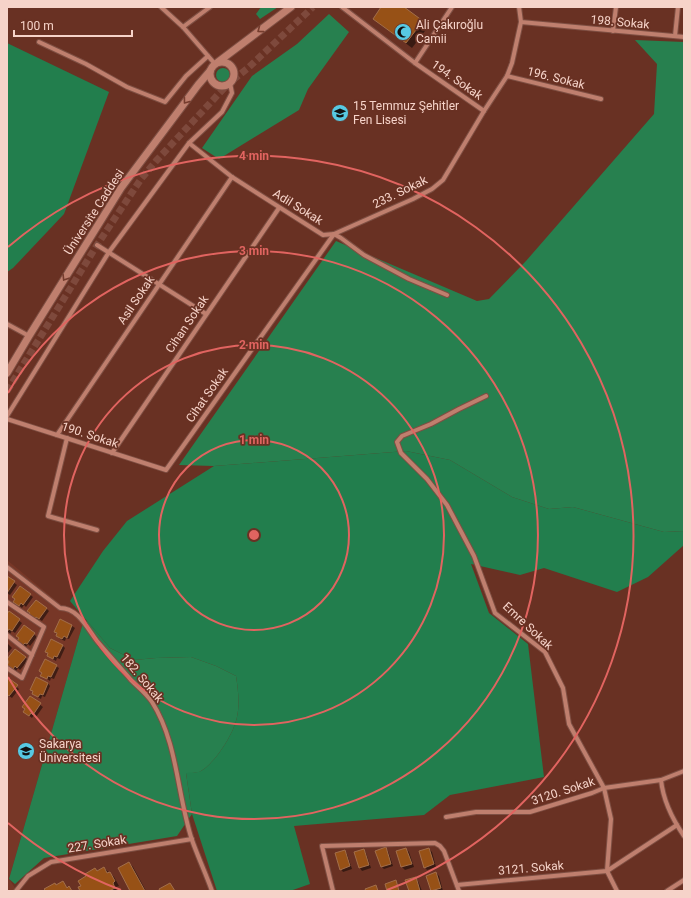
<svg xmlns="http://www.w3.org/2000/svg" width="691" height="898" font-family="Roboto,sans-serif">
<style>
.built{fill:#773727}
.green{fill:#27804f}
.forest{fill:#227e4d}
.shadow{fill:#0007}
.building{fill:#975116;stroke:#a26e4a}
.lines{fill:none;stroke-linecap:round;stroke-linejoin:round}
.tertiary-tunnel{stroke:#7e493c;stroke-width:7;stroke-dasharray:7 3.5;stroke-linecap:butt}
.minor-casing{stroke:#7e4f43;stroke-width:6}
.tertiary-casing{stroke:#7e4f43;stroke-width:9}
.minor{stroke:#bf7f6e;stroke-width:4}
.tertiary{stroke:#bf7f6e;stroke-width:7}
.oneway{stroke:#763d2e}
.ring{fill:none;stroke:#e16460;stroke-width:2}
.labels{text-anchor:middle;stroke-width:3.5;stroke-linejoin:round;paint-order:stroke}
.street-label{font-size:12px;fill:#f6d3c9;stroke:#693123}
.poi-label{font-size:12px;fill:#f6d3c9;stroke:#693123;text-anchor:start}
.centre{fill:#e16460;stroke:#693123;stroke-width:2}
.ring-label{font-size:12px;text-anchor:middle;font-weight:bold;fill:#e16460;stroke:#693123;stroke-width:3.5;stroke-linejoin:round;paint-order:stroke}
</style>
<rect width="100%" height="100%" fill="#693123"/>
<polygon class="built" points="7,560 83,623 9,879 17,891 7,891"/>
<g class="green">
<polygon points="261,7 278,7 260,19 256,14"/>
<polygon points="329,14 349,32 308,89 299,110 219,159 202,148 252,76 297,44"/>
<polygon points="635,40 684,42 684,531 664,532 573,507 549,509 512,497 450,460 406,451 214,466 179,465 336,241 477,301 489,299 526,261 654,114 657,64"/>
<circle cx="223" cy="75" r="7"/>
<path d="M87,621L110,648L134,660L156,658L191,657L216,666L236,676C238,689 240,704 237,717C234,733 216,762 201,771C198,773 191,773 186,773L192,814L177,836L44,858L15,884L9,879L83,623Z"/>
</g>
<g class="forest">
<polygon points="7,43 109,92 64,214 13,268 7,272"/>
<path d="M406,451L450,460L512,497L549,509L573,507L664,532L684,531V545L648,577L617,592L544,568L520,575L471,564L489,613L528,644L544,777L450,795L424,815L294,826L310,884L290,891H217L192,814L186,773C190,772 198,773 201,771C216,762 234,733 237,717C240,704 238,689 236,676L216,666L191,657L156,658L134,660L110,648L70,601L103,551L127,521L214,466Z"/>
</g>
<g class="shadow">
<polygon points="383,7 402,7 428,27 412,48 380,24 374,19"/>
<polygon points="7,577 17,585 10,595 7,593"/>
<polygon points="21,587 33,597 26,607 24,605 22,608 17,604"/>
<polygon points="46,608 49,611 42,621 39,619 37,622 32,618"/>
<polygon points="9,613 22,623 15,633 12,631 10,634 7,631 7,616"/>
<polygon points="60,620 72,626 75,628 69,639 66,638 65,641 60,639 55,632"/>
<polygon points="25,626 37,637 30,646 28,644 26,647 21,644"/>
<polygon points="7,643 12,648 7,654"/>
<polygon points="63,646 65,648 60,659 57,658 56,661 48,656 49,654 46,651"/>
<polygon points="25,657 28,660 20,670 18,668 16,671 11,667"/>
<polygon points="46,660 59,668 54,679 51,678 50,681 42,675"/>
<polygon points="7,678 19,689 12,698 9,696 7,699"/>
<polygon points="48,683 50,686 45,697 42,696 41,699 33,694 34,692 31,690"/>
<polygon points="30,697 43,707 36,717 34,715 32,718 27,714"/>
<polygon points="386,848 388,851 393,866 384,869 381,866"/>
<polygon points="406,849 409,852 414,867 405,870 402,867 397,852"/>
<polygon points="429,849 432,852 436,867 427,870 425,867"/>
<polygon points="364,850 366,853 371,868 362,871 360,868 355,853"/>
<polygon points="345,851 347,854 352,869 343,872 341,869"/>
<polygon points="129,863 133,867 146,891 131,891"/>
<polygon points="104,868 114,877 119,886 116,887 118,891 81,891 97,871"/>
<polygon points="436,873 439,876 443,891 432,891 427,876"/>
<polygon points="416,878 418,881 422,891 410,891"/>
</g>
<g class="building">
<polygon points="381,7 404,7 423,21 406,43 373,19"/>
<polygon points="7,576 15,581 7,593"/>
<polygon points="20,586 31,594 23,605 21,603 19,606 13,602 15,599 12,597"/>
<polygon points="36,600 47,608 39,619 36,617 34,620 28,616 30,613 27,611"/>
<polygon points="9,611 20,619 12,631 9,629 7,632 7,614"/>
<polygon points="60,619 72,625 67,638 64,636 62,639 56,636 57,633 54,632"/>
<polygon points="24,625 35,633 27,644 25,643 23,645 17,641 19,638 16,636"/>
<polygon points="51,639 63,645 57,657 54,656 53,659 47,656 48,653 45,652"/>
<polygon points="15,649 26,657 17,668 15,666 13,669 7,665 9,662 7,659"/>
<polygon points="45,659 57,665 51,677 48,676 47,679 40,676 42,673 39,671"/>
<polygon points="7,677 18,685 9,696 7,695"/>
<polygon points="36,677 48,683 43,695 40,694 38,697 32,694 33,691 30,690"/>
<polygon points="30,696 41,703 33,715 31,713 29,716 23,712 25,709 22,707"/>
<polygon points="386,847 391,864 381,867 375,851"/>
<polygon points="406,848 412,864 401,867 396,851"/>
<polygon points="429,848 434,864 424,868 419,851"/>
<polygon points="364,849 369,865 359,868 354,852"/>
<polygon points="345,850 350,866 340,870 335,853"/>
<polygon points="129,862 145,891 130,891 118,868"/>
<polygon points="104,867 107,873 110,872 115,881 113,883 115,888 109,891 80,891 78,887 81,886 78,881 86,876 85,874 95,868 97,871"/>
<polygon points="436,872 441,888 431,891 426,876"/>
<polygon points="416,877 420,891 409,891 405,880"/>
<polygon points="396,880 399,891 387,891 385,884"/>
<polygon points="63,881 67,888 69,886 72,891 46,891 44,889 55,883 56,885"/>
<polygon points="170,883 175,891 160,891 159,889"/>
<polygon points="376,885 378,891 366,891 365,889"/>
</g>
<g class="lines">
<g class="tertiary-tunnel">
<polyline points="233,80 248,68 313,7"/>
<polyline points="7,391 97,245 141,179 156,161 227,85"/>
</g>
<g class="minor-casing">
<g id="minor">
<polyline points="161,7 183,27 215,64"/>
<polyline points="342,7 415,63 484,111"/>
<polyline points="519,7 521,22 684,37"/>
<polyline points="183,27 210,7"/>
<polyline points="613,31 616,7"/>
<polyline points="675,36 678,7"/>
<polyline points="39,42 86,64 127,87 165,102 186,76 208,56"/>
<polyline points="415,63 452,7"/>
<polyline points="507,76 601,99"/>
<polyline points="189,143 232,177 323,235 334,234 341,238 364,255 409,279 447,295"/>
<polyline points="97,245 206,314"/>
<polyline points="7,324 29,336"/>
<polyline points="486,396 459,409 431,424 402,436 397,442 401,453 427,479 447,505 474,556 495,613 545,652 563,688 569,724 604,788 611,819 607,871 617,891"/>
<polyline points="7,416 109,252 189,143 222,112 232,93 230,83"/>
<polyline points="7,419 166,470 334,234 413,199 432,189 443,180 484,111 507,76 512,63 521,22"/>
<polyline points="57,435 232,177"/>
<polyline points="67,438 48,516 97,530"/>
<polyline points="112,453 279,208"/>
<path d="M7,567L60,608C78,608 87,628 97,641C108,654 120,667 131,680C138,687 147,694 152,702C178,743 177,795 192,840C198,857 206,874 212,891"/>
<polyline points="7,602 44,627 22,678 7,668"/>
<polyline points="7,635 32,655"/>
<path d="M661,780C663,799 673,820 684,836"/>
<polyline points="446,817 476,812 530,812 592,793 604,788 661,780 684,771"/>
<polyline points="457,885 607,871 677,825"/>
<polyline points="16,891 28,876 51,862 192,839"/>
<polyline points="333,891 322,846 435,843 440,846 444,851 459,891"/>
<polyline points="667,891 684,880"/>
</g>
</g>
<g class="tertiary-casing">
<g id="tertiary">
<circle cx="222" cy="74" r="12"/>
<polyline points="218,62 291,7"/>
<polyline points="7,373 29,336 121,188 198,85 210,71"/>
</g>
</g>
<use href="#minor" class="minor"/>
<use href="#tertiary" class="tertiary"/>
</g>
<defs><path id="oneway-chevron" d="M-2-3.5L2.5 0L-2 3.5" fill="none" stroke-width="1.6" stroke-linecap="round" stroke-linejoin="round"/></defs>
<g class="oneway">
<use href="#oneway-chevron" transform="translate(260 30) rotate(143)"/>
<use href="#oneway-chevron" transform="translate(186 101) rotate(127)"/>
<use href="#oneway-chevron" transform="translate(65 278) rotate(122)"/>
</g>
<g class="ring">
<circle cx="254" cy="535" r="95"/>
<circle cx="254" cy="535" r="190"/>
<path d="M8 393A284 284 0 1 1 8 677"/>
<path d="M121 890A379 379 0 0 1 8 823M8 247A379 379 0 1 1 387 890"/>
</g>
<defs>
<g id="mosque-disc" transform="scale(0.9)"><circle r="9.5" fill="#57c9e3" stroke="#693123"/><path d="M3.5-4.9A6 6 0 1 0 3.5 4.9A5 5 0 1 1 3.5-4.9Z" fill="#111"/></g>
<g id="school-disc" transform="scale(0.9)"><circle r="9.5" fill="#57c9e3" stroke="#693123"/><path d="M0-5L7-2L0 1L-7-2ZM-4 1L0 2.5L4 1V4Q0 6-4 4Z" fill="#111"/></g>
<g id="university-disc" transform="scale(0.9)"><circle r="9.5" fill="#57c9e3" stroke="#693123"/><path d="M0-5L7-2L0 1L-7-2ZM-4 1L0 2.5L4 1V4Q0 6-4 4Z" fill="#111"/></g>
</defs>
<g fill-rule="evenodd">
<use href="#mosque-disc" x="403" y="32"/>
<use href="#school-disc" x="340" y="113"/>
<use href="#university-disc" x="26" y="751"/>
</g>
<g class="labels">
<g class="street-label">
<text transform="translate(620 22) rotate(5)" y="4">198. Sokak</text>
<text transform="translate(556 78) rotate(14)" y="4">196. Sokak</text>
<text transform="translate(457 80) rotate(35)" y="4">194. Sokak</text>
<text transform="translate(400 192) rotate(-26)" y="4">233. Sokak</text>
<text transform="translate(298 207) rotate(32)" y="4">Adil Sokak</text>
<text transform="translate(94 212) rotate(-57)" y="4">Üniversite Caddesi</text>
<text transform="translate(136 300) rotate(-56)" y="4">Asil Sokak</text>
<text transform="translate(187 324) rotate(-56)" y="4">Cihan Sokak</text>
<text transform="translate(207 395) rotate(-55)" y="4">Cihat Sokak</text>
<text transform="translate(90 435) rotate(18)" y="4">190. Sokak</text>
<text transform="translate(528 626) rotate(43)" y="4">Emre Sokak</text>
<text transform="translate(142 678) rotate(50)" y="4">182. Sokak</text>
<text transform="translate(563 791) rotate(-18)" y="4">3120. Sokak</text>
<text transform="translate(97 844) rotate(-9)" y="4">227. Sokak</text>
<text transform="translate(531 868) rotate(-5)" y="4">3121. Sokak</text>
</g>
<g class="poi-label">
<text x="416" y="29">Ali Çakıroğlu<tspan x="416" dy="14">Camii</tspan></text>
<text x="353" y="110">15 Temmuz Şehitler<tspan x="353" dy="14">Fen Lisesi</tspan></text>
<text x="39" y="748">Sakarya<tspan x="39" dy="14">Üniversitesi</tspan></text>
</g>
</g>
<circle cx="254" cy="535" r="6" class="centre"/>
<g class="ring-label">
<text x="254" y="160">4 min</text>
<text x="254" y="255">3 min</text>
<text x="254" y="349">2 min</text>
<text x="254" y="444">1 min</text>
</g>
<rect width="691" height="898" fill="none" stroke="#f6d3c9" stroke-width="16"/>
<path d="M14 30v6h118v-6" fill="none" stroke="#f6d3c9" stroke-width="2"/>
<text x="20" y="30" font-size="12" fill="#f6d3c9" stroke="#693123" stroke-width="3" paint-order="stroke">100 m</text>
</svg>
